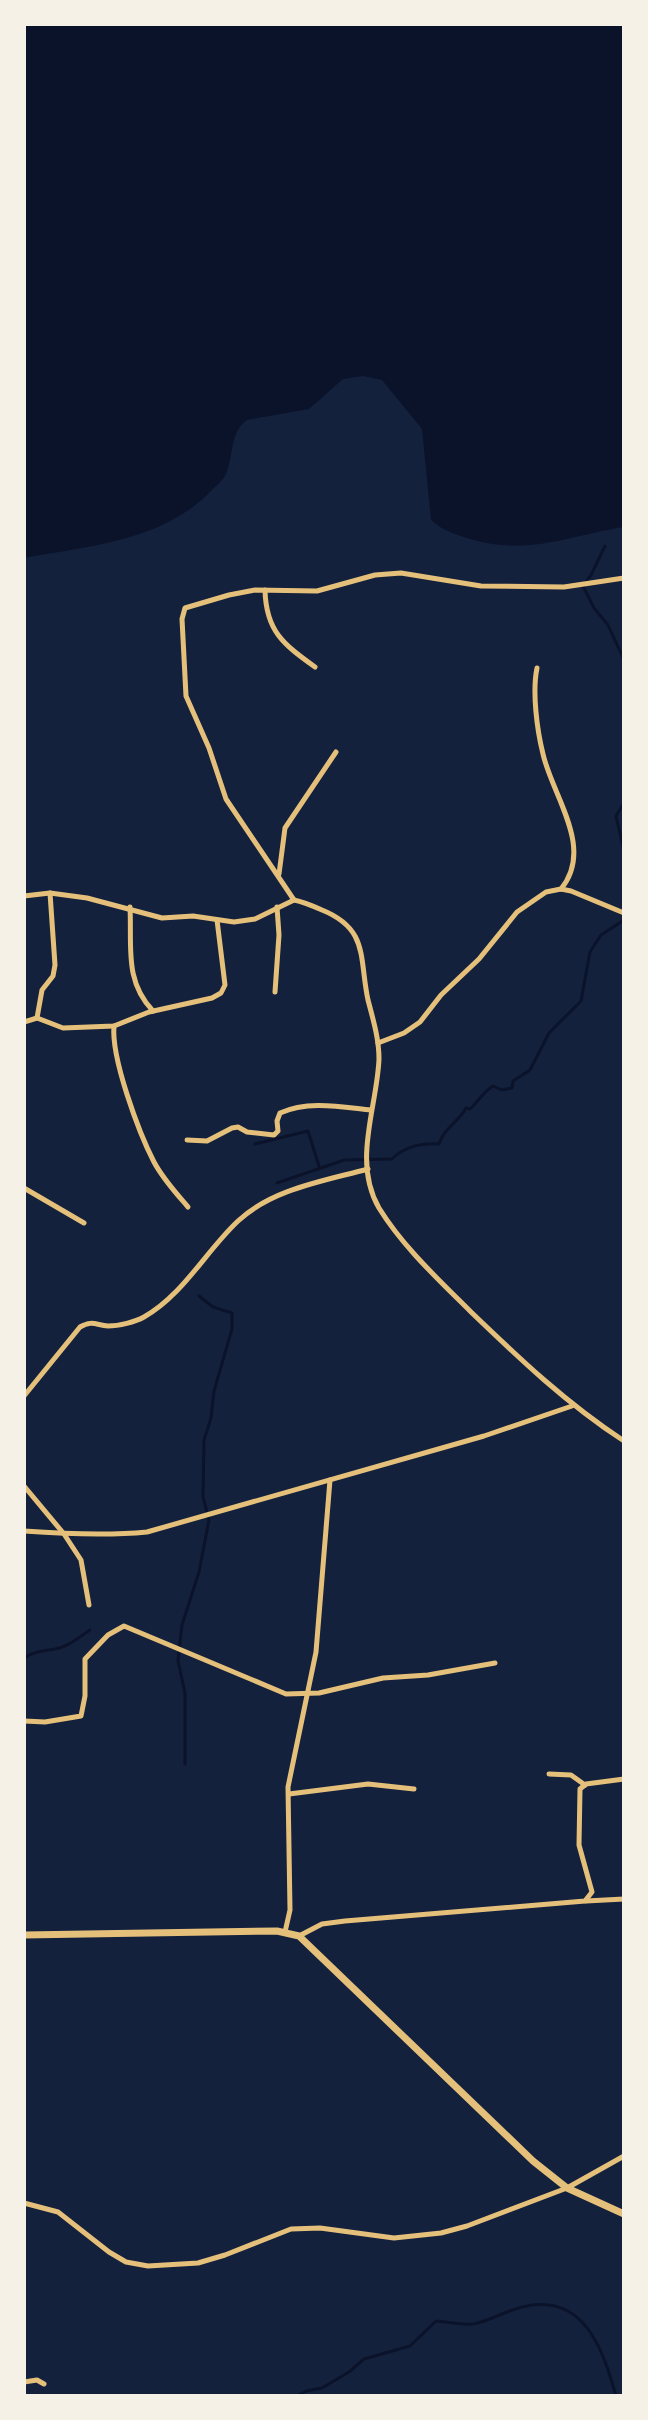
<svg xmlns="http://www.w3.org/2000/svg" width="648" height="2420" font-family="'IBM Plex Sans',sans-serif">
<style>
.water{fill:#0b132b}
.lines{fill:none;stroke-linecap:round;stroke-linejoin:round}
.stream{stroke:#0b132b;stroke-width:3}
.minor{stroke:#e5c07b;stroke-width:5}
.tertiary{stroke:#e5c07b;stroke-width:7}
</style>
<rect width="100%" height="100%" fill="#14213d"/>
<path class="water" d="M24,24H624V527C567,536 529,556 470,539C455,534 443,531 431,520L422,429L382,380L363,376L343,379L309,409L247,420C229,432 234,459 225,476C222,481 216,486 212,490C164,541 89,546 24,558Z"/>
<g class="lines">
<g class="stream">
<polyline points="605,546 591,575 583,586 594,608 608,625 624,660"/>
<polyline points="624,803 616,816 624,851"/>
<polyline points="255,1144 308,1131 319,1166"/>
<path d="M277,1183L344,1160L392,1159C405,1146 422,1143 439,1144C444,1128 458,1123 466,1108L470,1109C478,1102 484,1091 493,1086L502,1090L512,1088L513,1081L530,1070L549,1033L581,1001L590,952L601,935L624,920"/>
<path d="M24,1658C35,1651 43,1651 55,1649C68,1647 79,1637 90,1630"/>
<polyline points="185,1764 185,1693 178,1661 182,1625 199,1572 209,1520 203,1497 204,1440 211,1418 214,1391 232,1329 232,1313 213,1307 199,1296"/>
<path d="M297,2396L306,2391L322,2388L349,2372L364,2359L410,2346L436,2321C447,2322 462,2325 473,2324C491,2321 508,2309 527,2306C585,2295 603,2350 616,2396"/>
</g>
<g class="minor">
<path d="M265,590C266,631 283,644 315,667"/>
<path d="M537,668C532,692 537,730 543,754C552,795 595,848 561,889"/>
<polyline points="279,874 285,828 336,752"/>
<path d="M24,896L50,893L87,898L162,918L193,916L234,922L255,919L294,900C304,902 313,906 322,910C369,929 359,958 368,1000C373,1019 379,1039 379,1059C377,1108 352,1161 379,1208C403,1247 439,1280 471,1312C521,1360 566,1403 624,1441"/>
<polyline points="294,900 226,799 209,748 186,696 182,619 185,608 229,595 255,590 317,591 375,575 401,573 481,586 564,587 624,578"/>
<path d="M130,907C132,946 124,981 153,1011"/>
<polyline points="275,992 279,935 277,907"/>
<polyline points="37,1018 42,990 53,976 55,965 50,893"/>
<polyline points="24,1022 37,1018 63,1028 114,1026 149,1012 212,998 221,993 225,985 217,920"/>
<path d="M114,1026C111,1058 139,1133 154,1162C163,1179 176,1193 188,1207"/>
<polyline points="378,1043 404,1033 420,1022 441,995 479,959 517,912 546,892 561,889 571,891 624,913"/>
<path d="M187,1140L207,1141L232,1128L238,1127L247,1132L274,1135L278,1131L277,1121L280,1113C308,1100 342,1107 371,1110"/>
<polyline points="24,1188 84,1223"/>
<path d="M24,1396L80,1327C92,1320 96,1325 108,1326C119,1326 135,1322 144,1317C183,1295 206,1251 238,1221C272,1189 324,1181 368,1169"/>
<polyline points="24,1486 64,1534 81,1560 89,1605"/>
<path d="M24,1531C65,1534 106,1536 147,1532L484,1436L572,1406"/>
<polyline points="24,1721 45,1722 81,1716 85,1696 85,1659 108,1635 124,1626 286,1694 319,1693 383,1678 428,1675 495,1663"/>
<polyline points="549,1774 571,1775 585,1785"/>
<polyline points="289,1794 368,1784 414,1789"/>
<polyline points="586,1901 624,1899"/>
<polyline points="285,1932 290,1910 288,1787 316,1652 330,1480"/>
<polyline points="299,1936 322,1924 345,1921 585,1901 592,1892 579,1845 580,1789 586,1784 624,1779"/>
<polyline points="24,2203 58,2212 109,2252 126,2262 148,2266 198,2263 225,2255 291,2229 320,2228 394,2238 441,2233 467,2226 567,2188 624,2156"/>
<polyline points="24,2382 37,2380 44,2384"/>
</g>
<polyline class="tertiary" points="24,1935 277,1931 299,1936 533,2161 567,2188 624,2214"/>
</g>
<rect width="648" height="2420" fill="none" stroke="#f6f1e7" stroke-width="52"/>
</svg>
